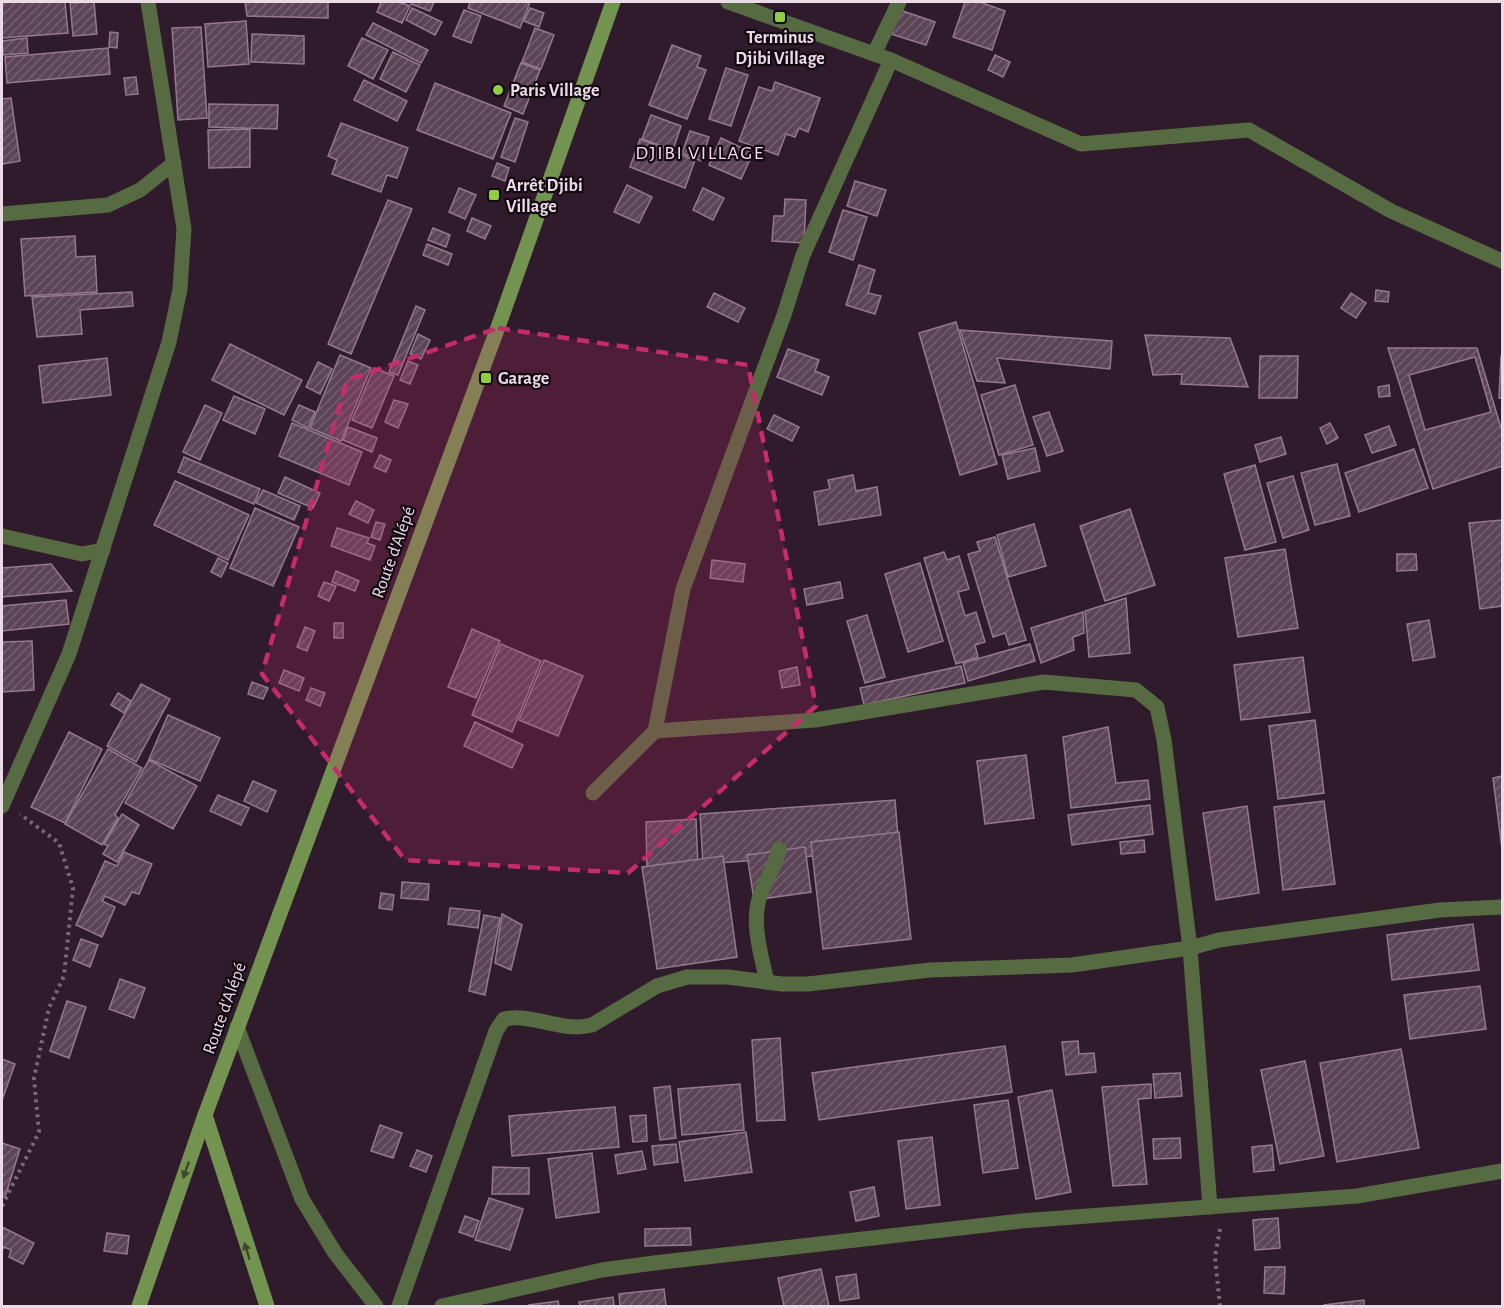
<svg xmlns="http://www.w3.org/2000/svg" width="1504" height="1308" font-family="'Alegreya Sans',sans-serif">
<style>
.building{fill:url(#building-hatch);stroke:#94798e;stroke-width:1.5;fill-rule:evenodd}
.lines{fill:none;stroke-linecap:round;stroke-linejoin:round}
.path{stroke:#7b6878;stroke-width:4;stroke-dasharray:3 4.5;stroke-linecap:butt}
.minor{stroke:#576b42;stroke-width:15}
.secondary{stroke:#739451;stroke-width:15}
.oneway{fill:#3e482e}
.marked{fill:#c62c69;fill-opacity:0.2;stroke:#c62c69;stroke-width:4.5;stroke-dasharray:12 8;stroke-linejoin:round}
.poi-dot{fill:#90cd41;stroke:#130911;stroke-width:2}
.labels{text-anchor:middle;stroke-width:4.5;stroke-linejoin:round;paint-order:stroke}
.poi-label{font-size:18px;font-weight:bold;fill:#eadbe7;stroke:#130911;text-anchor:start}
.street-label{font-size:18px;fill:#eadbe7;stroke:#130911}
.neighbourhood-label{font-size:20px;letter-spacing:1.5px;fill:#f5d8ef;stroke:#130911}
</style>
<defs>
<pattern id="building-hatch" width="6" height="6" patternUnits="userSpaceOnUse" patternTransform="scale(1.5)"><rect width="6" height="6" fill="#5c4457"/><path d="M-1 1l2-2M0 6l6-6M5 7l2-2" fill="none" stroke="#745e6f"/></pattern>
</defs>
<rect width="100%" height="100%" fill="#301b2d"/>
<g class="building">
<polygon points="2,2 65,2 68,33 2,38"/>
<polygon points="94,2 97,34 73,36 70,3"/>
<polygon points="245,2 328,2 328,18 247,16"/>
<polygon points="381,2 399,2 410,6 402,23 377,12"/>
<polygon points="412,2 434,2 430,11 411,4"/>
<polygon points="470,2 530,2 520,28 468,8"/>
<polygon points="965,2 980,2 1005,11 992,50 953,37"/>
<polygon points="412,8 442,22 435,35 406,20"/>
<polygon points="530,8 544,13 539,27 524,21"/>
<polygon points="464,10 481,16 471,43 453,36"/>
<polygon points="900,10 935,22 926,45 891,34"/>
<polygon points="246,21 249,64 208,67 205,24"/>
<polygon points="373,23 428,50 421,63 366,35"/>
<polygon points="201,27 207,118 178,120 172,28"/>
<polygon points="535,28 554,35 541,69 522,62"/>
<polygon points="110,32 118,33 117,48 109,47"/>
<polygon points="252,34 304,36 304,64 251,62"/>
<polygon points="27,38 28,53 3,55 2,41"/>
<polygon points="362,38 388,50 373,79 348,66"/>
<polygon points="672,45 701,56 697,67 706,70 687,119 649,105"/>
<polygon points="108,48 110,74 7,83 5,57"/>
<polygon points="393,52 420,65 406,92 380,79"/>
<polygon points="995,55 1010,62 1003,77 988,70"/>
<polygon points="521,63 540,70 523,114 504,106"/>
<polygon points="726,68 748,75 731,126 709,119"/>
<polygon points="136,77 138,94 126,95 124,78"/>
<polygon points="364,80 407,101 397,121 354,100"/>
<polygon points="775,82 820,98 808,132 799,128 795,137 786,134 778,155 739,141 759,87 772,91"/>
<polygon points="435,83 511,113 493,159 417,130"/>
<polygon points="11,98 20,161 2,164 2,99"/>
<polygon points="209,104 278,105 277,129 209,127"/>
<polygon points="651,115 681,126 673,150 642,139"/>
<polygon points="515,118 528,122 515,162 501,157"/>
<polygon points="341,123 408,148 397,178 387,175 381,192 332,174 337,160 328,156"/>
<polygon points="250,129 250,167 209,168 208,130"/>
<polygon points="690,131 709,137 701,161 682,153"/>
<polygon points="721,138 753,153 741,179 709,165"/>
<polygon points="640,139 695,160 685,188 630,167"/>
<polygon points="497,163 509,168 505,181 492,176"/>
<polygon points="855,181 886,190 877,216 847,206"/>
<polygon points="627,185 652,197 639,223 614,212"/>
<polygon points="459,188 476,195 465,219 449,212"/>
<polygon points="703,188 724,198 713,220 693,210"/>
<polygon points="785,199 806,200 804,243 772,241 774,216 784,216"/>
<polygon points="388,200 412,209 351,354 328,344"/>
<polygon points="843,210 867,217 853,260 829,252"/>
<polygon points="472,218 491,226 485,239 467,231"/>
<polygon points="433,228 450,235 446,247 428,240"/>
<polygon points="75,236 76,257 95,256 97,292 25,296 21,239"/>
<polygon points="427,244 452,254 448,265 423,255"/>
<polygon points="859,265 875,270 868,293 881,296 875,314 846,305"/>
<polygon points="1376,290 1389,292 1388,302 1375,301"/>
<polygon points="132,292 133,306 80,310 82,334 37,337 32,297"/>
<polygon points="714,293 745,308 738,322 707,307"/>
<polygon points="1351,293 1366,303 1356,318 1341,308"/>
<polygon points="416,306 425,310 398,375 389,372"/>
<polygon points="956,322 997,464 960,475 919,333"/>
<polygon points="960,330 1112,341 1110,369 997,358 1005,383 977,381"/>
<polygon points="418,334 430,340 421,359 410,354"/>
<polygon points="1145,335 1230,338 1248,387 1181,384 1182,374 1153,375"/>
<polygon points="230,344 302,380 284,415 212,380"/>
<path d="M1388,348H1477L1502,431V466L1433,489ZM1475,357L1491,412L1425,430L1409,375Z"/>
<polygon points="788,349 819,360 815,371 829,377 822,395 777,377"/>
<polygon points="340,355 371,368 341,441 310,428"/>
<polygon points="1260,356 1298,356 1297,398 1259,398"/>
<polygon points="1501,356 1502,356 1502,398 1499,398"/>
<polygon points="107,358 111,395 43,403 39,366"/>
<polygon points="408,361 418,365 410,384 400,380"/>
<polygon points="318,362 332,369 320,394 306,387"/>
<polygon points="374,368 394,376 372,428 352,420"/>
<polygon points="1015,385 1033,445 999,455 981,395"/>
<polygon points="1389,385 1390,396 1379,397 1378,387"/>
<polygon points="234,396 265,409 255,434 223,420"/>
<polygon points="394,400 408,404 398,428 385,422"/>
<polygon points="205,405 222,413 200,460 183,452"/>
<polygon points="299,405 315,412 308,428 292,420"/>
<polygon points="1049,412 1063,451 1047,456 1033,417"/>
<polygon points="774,415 799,427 792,441 767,429"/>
<polygon points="292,423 362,452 349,485 279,456"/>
<polygon points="1330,423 1338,438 1327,444 1320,428"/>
<polygon points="1389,426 1396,445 1372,453 1365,435"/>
<polygon points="348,427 377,438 372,452 343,440"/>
<polygon points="1281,437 1286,454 1260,462 1255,445"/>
<polygon points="1035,448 1040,471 1008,479 1002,455"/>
<polygon points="1414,449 1428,488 1359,512 1345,473"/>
<polygon points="380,455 391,460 386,472 374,467"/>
<polygon points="184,457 260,489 254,504 178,472"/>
<polygon points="1337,464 1350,516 1315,525 1301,473"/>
<polygon points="1255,465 1276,542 1245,550 1224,474"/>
<polygon points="853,475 856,491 877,487 881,515 819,525 814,492 830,489 828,480"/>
<polygon points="1293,476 1309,530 1283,538 1267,483"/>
<polygon points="285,477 320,493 313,508 278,493"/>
<polygon points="175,481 249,515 228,560 154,525"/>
<polygon points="263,490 300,506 294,520 256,503"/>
<polygon points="356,501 374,510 368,523 349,514"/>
<polygon points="255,508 299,527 273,586 230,568"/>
<polygon points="1130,509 1155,585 1105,601 1080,526"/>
<polygon points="1502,520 1502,606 1480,609 1469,523"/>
<polygon points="376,522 385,524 380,540 371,537"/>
<polygon points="1034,524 1046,566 1008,577 997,535"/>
<polygon points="337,528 369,538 367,543 375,546 370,560 331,546"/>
<polygon points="995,537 1026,640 1009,645 1005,633 993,637 968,554 980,551 977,542"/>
<polygon points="1285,549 1298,628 1238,637 1225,558"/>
<polygon points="944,552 947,560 959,556 969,589 958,592 965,616 976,612 985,642 975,645 978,657 956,664 924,558"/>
<polygon points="1397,554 1416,554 1417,570 1397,571"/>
<polygon points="218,558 228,563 221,577 211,572"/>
<polygon points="712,560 745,564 743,582 710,578"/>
<polygon points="920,563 943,641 908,652 885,574"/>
<polygon points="51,564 72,591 2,597 2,568"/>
<polygon points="336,571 359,581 355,591 332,582"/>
<polygon points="324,582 336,586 329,601 318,596"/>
<polygon points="840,582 843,598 807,605 804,589"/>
<polygon points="1126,598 1130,653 1089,657 1085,611"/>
<polygon points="66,600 69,624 2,631 2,606"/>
<polygon points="1083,612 1084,633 1073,637 1074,650 1041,663 1031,628"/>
<polygon points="867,615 885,677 865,683 847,621"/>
<polygon points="1429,620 1435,657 1413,661 1407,624"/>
<rect x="334" y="623" width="9" height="15"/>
<polygon points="305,627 315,631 307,651 297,647"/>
<polygon points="472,629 500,641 476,698 448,687"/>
<polygon points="32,641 34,690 2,692 2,642"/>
<polygon points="501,644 541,661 512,732 472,715"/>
<polygon points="1030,644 1035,661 968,681 963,663"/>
<polygon points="1303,657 1310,712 1241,720 1234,665"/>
<polygon points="544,660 583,676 558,736 519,720"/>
<polygon points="961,666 965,683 864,705 860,688"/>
<polygon points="797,667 800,685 782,688 779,671"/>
<polygon points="284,670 304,678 299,691 279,683"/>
<polygon points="252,682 268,688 263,699 248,694"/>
<polygon points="141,684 170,699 136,762 107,746"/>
<polygon points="311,688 325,693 320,706 306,700"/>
<polygon points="118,693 131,701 124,713 111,705"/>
<polygon points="168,715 220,738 200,781 149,759"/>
<polygon points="1315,720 1324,793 1278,799 1269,726"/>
<polygon points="475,722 523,745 512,768 464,746"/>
<polygon points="1108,727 1116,783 1148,780 1150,799 1071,808 1063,737"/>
<polygon points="69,732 102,749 65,823 31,807"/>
<polygon points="108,749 142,768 115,815 118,818 102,845 65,824"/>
<polygon points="1026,755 1034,818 985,824 977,761"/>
<polygon points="149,760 197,786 173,829 125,803"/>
<polygon points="1502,776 1502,849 1493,778"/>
<polygon points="253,781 276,791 267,812 244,801"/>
<polygon points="218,795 249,808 241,825 210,811"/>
<polygon points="895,800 899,850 703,864 700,814"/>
<polygon points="1324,801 1335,884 1283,890 1274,807"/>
<polygon points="1150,805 1153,834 1072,845 1068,815"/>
<polygon points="1247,806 1259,893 1216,900 1203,813"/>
<polygon points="122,814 139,825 117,862 103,854 108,846 104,844"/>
<polygon points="696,819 698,866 647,868 646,822"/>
<polygon points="899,832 911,939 823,949 811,842"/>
<polygon points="1144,840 1145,852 1121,854 1120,842"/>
<polygon points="805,847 811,892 754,900 747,855"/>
<polygon points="124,852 152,864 139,894 132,892 125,905 105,896 102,901 115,907 102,937 76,925 105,861 117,866"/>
<polygon points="723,856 737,957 657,969 642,867"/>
<polygon points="402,882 429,884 428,900 401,898"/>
<polygon points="381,893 394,895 392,910 379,908"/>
<polygon points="450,908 480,911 478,928 448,924"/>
<polygon points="502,914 522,925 511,970 495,963"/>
<polygon points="484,915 500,918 485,995 469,991"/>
<polygon points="1473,924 1479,970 1392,980 1387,935"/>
<polygon points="81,939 98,945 90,967 73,960"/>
<polygon points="120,979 145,988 134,1018 109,1009"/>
<polygon points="1480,986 1486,1029 1410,1039 1404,995"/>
<polygon points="67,1001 86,1007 69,1058 50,1051"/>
<polygon points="780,1038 785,1120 757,1121 752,1040"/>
<polygon points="1078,1041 1079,1054 1094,1053 1096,1072 1066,1075 1062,1042"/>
<polygon points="1005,1046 1012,1092 819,1120 812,1073"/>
<polygon points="1401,1049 1419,1148 1337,1162 1320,1063"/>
<polygon points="2,1059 15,1064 2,1100"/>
<polygon points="1305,1061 1324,1156 1280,1164 1261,1070"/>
<polygon points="1180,1073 1182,1096 1155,1098 1153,1074"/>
<polygon points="740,1084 744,1130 682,1135 678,1089"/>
<polygon points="1151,1084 1151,1098 1138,1099 1147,1184 1113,1186 1102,1087"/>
<polygon points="670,1086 676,1138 660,1140 654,1088"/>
<polygon points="1052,1090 1071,1192 1036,1199 1018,1097"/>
<polygon points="1008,1100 1018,1168 983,1173 974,1105"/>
<polygon points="615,1107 619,1147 512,1156 509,1116"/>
<polygon points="646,1115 647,1141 633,1142 630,1116"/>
<polygon points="380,1125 402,1133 393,1158 371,1151"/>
<polygon points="746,1132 752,1172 685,1181 679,1142"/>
<polygon points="932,1137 940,1205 906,1209 898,1141"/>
<polygon points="1180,1138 1181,1158 1154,1159 1153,1139"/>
<polygon points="2,1143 20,1149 5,1197 2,1196"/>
<polygon points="676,1144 678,1162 654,1165 652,1146"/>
<polygon points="1272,1145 1274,1170 1254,1172 1252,1147"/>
<polygon points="417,1150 432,1156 426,1172 410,1166"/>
<polygon points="642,1151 646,1169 618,1174 615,1155"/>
<polygon points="592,1153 599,1212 556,1218 548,1159"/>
<polygon points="493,1167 529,1168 529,1194 492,1194"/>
<polygon points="874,1187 879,1216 856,1221 850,1192"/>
<polygon points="489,1198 523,1209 510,1250 475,1240"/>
<polygon points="465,1216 479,1221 473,1237 459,1232"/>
<polygon points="1278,1218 1280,1248 1255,1250 1253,1220"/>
<polygon points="2,1227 34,1243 23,1264 9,1257 11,1250 4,1247 2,1251"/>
<polygon points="690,1228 691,1245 645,1246 645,1229"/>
<polygon points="107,1233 129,1236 127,1254 104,1251"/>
<polygon points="1265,1267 1285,1267 1284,1294 1264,1293"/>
<polygon points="821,1269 829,1306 784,1306 778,1278"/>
<polygon points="856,1274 859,1298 840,1301 836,1277"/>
<polygon points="664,1289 666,1306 620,1306 619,1294"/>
<polygon points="613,1297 614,1306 580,1306 579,1302"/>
<polygon points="1364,1300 1364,1306 1324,1306 1324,1305"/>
<polygon points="558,1301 559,1306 529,1306 529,1305"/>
</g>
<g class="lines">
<g class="path">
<polyline points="2,1206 39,1132 34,1078 49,1008 64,976 73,888 59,843 20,814"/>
<polyline points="1220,1229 1215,1257 1220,1306"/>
</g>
<g class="minor">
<polyline points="728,2 891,60 1081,144 1249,130 1391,211 1502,261"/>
<polyline points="874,54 899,2"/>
<polyline points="2,214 108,205 140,190 174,163"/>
<polyline points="2,536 82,554 103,550"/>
<polyline points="655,731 815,720 1044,682 1136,690 1157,707 1164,740 1190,948 1210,1207"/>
<polyline points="593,793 655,731 683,589 784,315 803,255 891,60"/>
<polyline points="2,806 69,654 169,342 180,289 184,229 148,2"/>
<path d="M767,982C761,954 750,921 761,893C767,877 776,865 779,849"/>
<polyline points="237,1027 302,1199 335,1253 376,1306"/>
<path d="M399,1306L496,1031L504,1019C534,1013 562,1033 592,1025L657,986L687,977H728L782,984H808L930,970L1072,965L1190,948L1219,940L1440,910L1502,907"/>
<polyline points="442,1306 602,1270 654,1263 1021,1221 1357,1196 1502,1171"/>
</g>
<g class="secondary">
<polyline points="205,1115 267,1306"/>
<polyline points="139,1306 205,1115 497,330 613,2"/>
</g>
</g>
<defs><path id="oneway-solid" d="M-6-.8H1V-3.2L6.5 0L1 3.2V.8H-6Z" transform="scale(1.5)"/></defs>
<g class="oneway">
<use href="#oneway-solid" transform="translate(186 1170) rotate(109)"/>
<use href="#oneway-solid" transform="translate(247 1251) rotate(-107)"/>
</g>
<path class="marked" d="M498,328L748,365L816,706L628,873L405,860L262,674L347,380Z"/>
<g class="poi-dot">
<rect x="774" y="11" width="12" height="12" rx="3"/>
<circle cx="498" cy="90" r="6"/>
<rect x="488" y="189" width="12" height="12" rx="3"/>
<rect x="480" y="372" width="12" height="12" rx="3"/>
</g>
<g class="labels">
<g class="poi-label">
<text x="780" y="43" text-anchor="middle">Terminus<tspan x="780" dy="21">Djibi Village</tspan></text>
<text x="510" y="96">Paris Village</text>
<text x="506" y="191">Arrêt Djibi<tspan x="506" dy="21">Village</tspan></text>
<text x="498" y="384">Garage</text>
</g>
<g class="street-label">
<text transform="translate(393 552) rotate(-70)" y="6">Route d'Alépé</text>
<text transform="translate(224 1008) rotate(-70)" y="6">Route d'Alépé</text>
</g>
<g class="neighbourhood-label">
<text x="700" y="159">DJIBI VILLAGE</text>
</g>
</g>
<rect width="1504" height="1308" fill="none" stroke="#eadbe7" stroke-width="6"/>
</svg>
